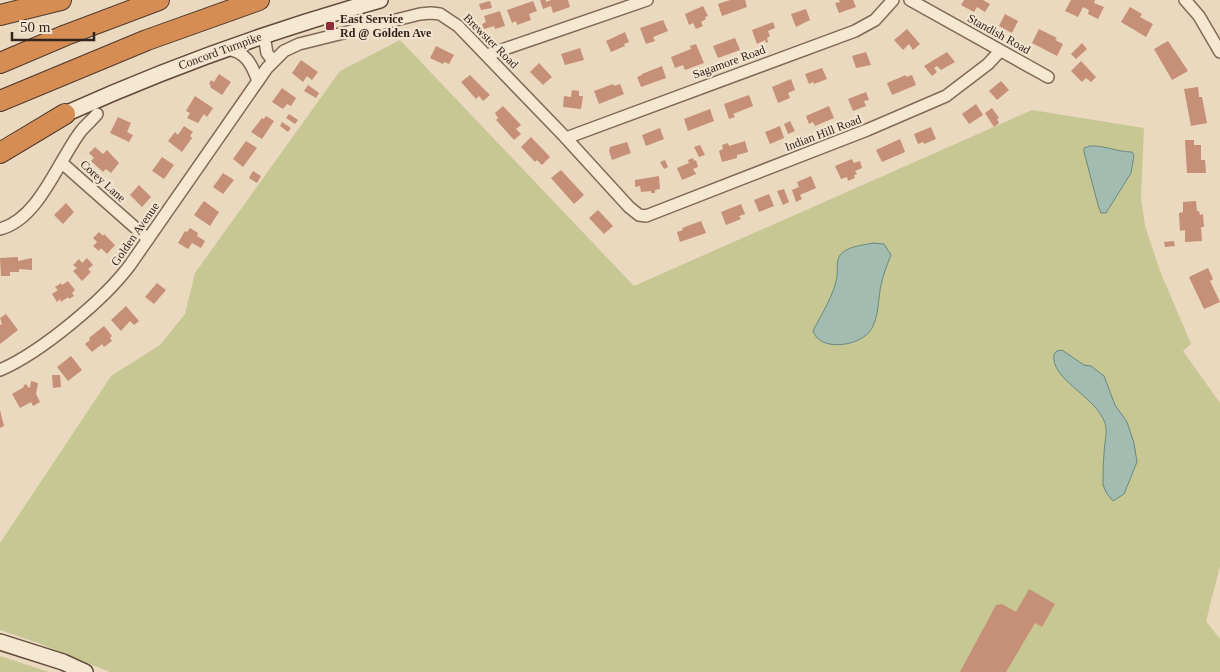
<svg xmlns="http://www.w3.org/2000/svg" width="1220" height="672" font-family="Georgia,serif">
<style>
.green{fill:#c7c794}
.water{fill:#a2bcb1;stroke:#6a897e}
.building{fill:#c68f77}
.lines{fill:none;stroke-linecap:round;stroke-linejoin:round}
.minor-casing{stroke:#816a58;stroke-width:14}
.secondary-casing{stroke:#634b3c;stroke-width:18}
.motorway-casing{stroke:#4f392d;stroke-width:22}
.minor{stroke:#f6e7d1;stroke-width:11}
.secondary{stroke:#f6e7d1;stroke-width:15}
.motorway{stroke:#d68d53;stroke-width:20}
.poi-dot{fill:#8c2d38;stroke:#f2e3ce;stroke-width:2}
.labels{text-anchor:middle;stroke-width:4.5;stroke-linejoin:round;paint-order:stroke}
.poi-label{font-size:12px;font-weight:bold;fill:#32241c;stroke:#f2e3ce;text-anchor:start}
.street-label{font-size:12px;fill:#32241c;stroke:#f2e3ce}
</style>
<rect width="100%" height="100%" fill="#ead8bf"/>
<g class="green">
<polygon points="400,40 634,286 1032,110 1144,128 1141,198 1145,226 1160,271 1191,344 1183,351 1220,403 1220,566 1206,621 1220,639 1220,672 110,672 38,643 0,630 0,543 111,376 160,345 185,314 195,273 340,71"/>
<polygon points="0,656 49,672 0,672"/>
</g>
<g class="water">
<path d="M1090,146C1103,145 1118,152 1132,152L1134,155L1131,173L1106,213H1101L1098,205L1084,152V148Z"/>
<path d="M873,243L884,244L891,255C887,265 883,275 881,285C878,299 879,315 872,328C863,346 820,353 813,331C822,313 833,297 837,277C838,269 835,258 843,252C851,246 864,245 873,243Z"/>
<path d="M1062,350L1084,365L1091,366L1104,376L1115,405L1127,422L1134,443L1137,462L1124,494L1113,501L1107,494L1103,485C1103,475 1103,464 1104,454C1104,445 1108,432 1105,423C1095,395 1050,380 1054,354L1057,351Z"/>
</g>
<g class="building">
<polygon points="540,0 546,0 546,2 551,0 568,0 570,7 553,13 551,6 543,9"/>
<polygon points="730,0 745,0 747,7 722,16 718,4"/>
<polygon points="839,0 853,0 856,7 839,13 835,3 840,2"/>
<polygon points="964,0 983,0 990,4 985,12 977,7 974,12 961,5"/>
<polygon points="1071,0 1095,0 1094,3 1104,7 1098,19 1088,14 1089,10 1083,7 1078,17 1065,11"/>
<polygon points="490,1 492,8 481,10 479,4"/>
<polygon points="533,1 537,11 529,14 531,20 517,25 516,21 512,23 507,10"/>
<polygon points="703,6 708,16 705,17 706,19 701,22 703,26 696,29 693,23 689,25 685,14"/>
<polygon points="1130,7 1142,14 1140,17 1153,24 1146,37 1121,22"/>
<polygon points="806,9 810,20 796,27 791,14"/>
<polygon points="500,11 505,26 495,29 494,26 484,29 482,24 486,22 484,16"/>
<polygon points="1005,14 1018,21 1012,33 999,26"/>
<polygon points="663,20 668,31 653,37 655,41 646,44 640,28"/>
<polygon points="773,22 775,28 768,31 770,36 767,38 768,42 766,43 765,40 757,44 752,30"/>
<polygon points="907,29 920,44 913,50 909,44 903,50 894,40"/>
<polygon points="1039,29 1057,38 1055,40 1063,44 1057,56 1032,43"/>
<polygon points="625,32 629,42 624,44 625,46 611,52 606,41"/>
<polygon points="735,38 740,50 718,58 713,46"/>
<polygon points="1168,41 1188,71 1172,80 1154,49"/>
<polygon points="1082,43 1087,49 1076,59 1071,54"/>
<polygon points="696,44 704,63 685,70 683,65 675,68 671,57 691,49 690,46"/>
<polygon points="436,46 454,55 449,64 444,62 443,64 430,58"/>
<polygon points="580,48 584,60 565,65 561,54"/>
<polygon points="866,52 871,65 856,68 852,56"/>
<polygon points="947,52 955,62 941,70 937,66 934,68 937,72 932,76 924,66"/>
<polygon points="301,60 318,72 312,80 307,76 303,82 292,73"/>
<polygon points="1081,61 1096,77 1091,82 1086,78 1082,82 1071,71"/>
<polygon points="539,63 552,77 543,85 530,72"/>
<polygon points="662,66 666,78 641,87 637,77 642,75 642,74"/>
<polygon points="822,68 827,79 814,84 813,82 809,84 805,74"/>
<polygon points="219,74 231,82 222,95 210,87 211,85 209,84 211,80 214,82"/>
<polygon points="470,75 490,95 483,101 479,96 476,99 461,82"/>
<polygon points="906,75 906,77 912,75 916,85 892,95 887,83"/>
<polygon points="791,79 795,90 788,93 790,98 778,103 772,87"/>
<polygon points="1001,81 1009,90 997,100 989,91"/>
<polygon points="613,84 614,86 620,84 624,94 599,104 594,91"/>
<polygon points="308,85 319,93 316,98 304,91"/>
<polygon points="1198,87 1199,97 1202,97 1207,123 1191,126 1184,89"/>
<polygon points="282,88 296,98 291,106 287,104 283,109 272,102"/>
<polygon points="572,90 579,91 579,96 583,96 581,109 563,107 564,96 571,97"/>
<polygon points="866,92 869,100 864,101 866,106 853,111 848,99"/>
<polygon points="749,95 753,106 733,114 735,117 729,119 724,104"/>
<polygon points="195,96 213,108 207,117 204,114 198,123 187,118 190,113 186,111"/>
<polygon points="976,104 983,115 969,124 962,114"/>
<polygon points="503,106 521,125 516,129 521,134 514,140 496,120 498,118 495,113"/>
<polygon points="829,106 834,118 815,126 813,122 809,124 806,116"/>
<polygon points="992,108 999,118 997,119 999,123 994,127 985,113"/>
<polygon points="710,109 714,121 688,131 684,119"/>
<polygon points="289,114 298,120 295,124 286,118"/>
<polygon points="266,116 274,121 262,139 251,132 262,118 264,119"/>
<polygon points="118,117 131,123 127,132 133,135 129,142 110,133"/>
<polygon points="790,121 795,131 788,134 784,124"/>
<polygon points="282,122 291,128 288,132 280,126"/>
<polygon points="184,126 193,132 190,136 192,138 182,152 168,141 175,132 178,135"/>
<polygon points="780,126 784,138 770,144 765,132"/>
<polygon points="931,127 936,139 924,144 923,142 918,144 914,134"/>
<polygon points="660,128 664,139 646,146 642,135"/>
<polygon points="531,137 550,157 542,165 537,160 535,162 521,147"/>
<polygon points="900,139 905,152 882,162 876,150"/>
<polygon points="1185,140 1194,140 1194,145 1201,145 1201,160 1205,160 1206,173 1187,173"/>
<polygon points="246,141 257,148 243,167 233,159"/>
<polygon points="745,141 748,152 737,155 737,158 722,162 719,151 723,149 722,145 728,143 729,146"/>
<polygon points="627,142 631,153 612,160 609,151 610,147"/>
<polygon points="700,145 705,155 699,157 694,147"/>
<polygon points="95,147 103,154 107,150 119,163 111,173 106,169 103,172 91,161 94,158 89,153"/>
<polygon points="162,157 174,165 164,179 152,171"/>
<polygon points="693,158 694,161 696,160 698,167 693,169 696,174 682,180 677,168 689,163 688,160"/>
<polygon points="852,159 854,163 860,161 862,168 855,171 857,174 854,175 855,178 848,181 847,177 841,179 835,166"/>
<polygon points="665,160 668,167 664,169 660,162"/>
<polygon points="561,170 584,195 574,204 551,178"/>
<polygon points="253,171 261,176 257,183 249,178"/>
<polygon points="223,173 234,180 223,194 213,187"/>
<polygon points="659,176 660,189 655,190 655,193 651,193 651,191 641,192 640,186 635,187 635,180"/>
<polygon points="811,176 816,188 800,195 802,199 796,202 792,190 799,187 797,182"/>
<polygon points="139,185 151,197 142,207 130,195"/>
<polygon points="784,189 789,202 783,205 777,191"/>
<polygon points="769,194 774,206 759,212 754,200"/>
<polygon points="204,201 219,212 210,226 194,215"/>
<polygon points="1196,201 1197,211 1199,211 1200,215 1203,214 1204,227 1201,227 1202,241 1185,242 1185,230 1180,231 1179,213 1183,212 1183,202"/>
<polygon points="66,203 74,212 63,224 54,215"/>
<polygon points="741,204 745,214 739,216 741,219 726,225 721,212"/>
<polygon points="598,210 613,226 604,234 589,218"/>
<polygon points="701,221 706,233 680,242 677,232 683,230 682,228"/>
<polygon points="190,228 198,233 197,236 205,241 201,248 192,243 188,249 178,243 185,231 187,232"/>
<polygon points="99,232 103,236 104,234 115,245 107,254 101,248 99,251 93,246 97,242 93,238"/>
<polygon points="1174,241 1175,246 1165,247 1164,242"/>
<polygon points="18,257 18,261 32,258 32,270 19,269 19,272 10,272 10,276 1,276 0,258"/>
<polygon points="87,258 93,265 88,269 91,272 82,281 73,271 77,268 73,265 79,259 82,263"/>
<polygon points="1208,268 1213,279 1210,281 1220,302 1204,309 1189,277"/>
<polygon points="68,281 75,290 72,293 74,296 69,299 68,297 61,302 60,299 57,302 52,294 58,290 55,287 61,283 62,285"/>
<polygon points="157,283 166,290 154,304 145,297"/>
<polygon points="126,306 139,321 134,325 130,321 121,331 111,320"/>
<polygon points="6,314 18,330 0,344 0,325 2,324 0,318"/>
<polygon points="104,326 112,336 110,338 112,341 104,347 102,344 92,352 85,344 90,340 89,338"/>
<polygon points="71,356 82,370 68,381 57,367"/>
<polygon points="52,375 60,375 61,387 53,388"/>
<polygon points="31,381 38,383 36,394 40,402 33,406 31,402 20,408 12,394 24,387 23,386 26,384 29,388 30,387"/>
<polygon points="0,410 4,426 0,428"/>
<polygon points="1029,589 1055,604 1042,627 1035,623 1006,672 960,672 996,605 1002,604 1016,612"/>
</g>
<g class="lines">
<g class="minor-casing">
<g id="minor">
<polyline points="910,0 1048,77"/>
<polyline points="1185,0 1199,16 1220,52"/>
<polyline points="264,36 267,53 273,61"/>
<path d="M226,49C246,51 252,65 258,81"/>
<polyline points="487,55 647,0"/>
<polyline points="566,138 855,31 875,20 893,0"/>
<polyline points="62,163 148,239"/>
<path d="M0,229C39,219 58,161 81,131C86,125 92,120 97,114"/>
<path d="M0,370C40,353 104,300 130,265L267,68L284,51L299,44L420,14L431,13L440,14L458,26L566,138L629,207L639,215L646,216L867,130L946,96L988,64L1000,51"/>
</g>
</g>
<g class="secondary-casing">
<g id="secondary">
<path d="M65,114C167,68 272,30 380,0"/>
<polyline points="0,642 63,662 85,672"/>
</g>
</g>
<g class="motorway-casing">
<g id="motorway">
<polyline points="0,15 61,0"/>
<polyline points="0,63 66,35 159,0"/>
<polyline points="0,101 147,40 259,0"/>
<polyline points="0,153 65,114"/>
</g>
</g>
<use href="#minor" class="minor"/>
<use href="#secondary" class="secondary"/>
<use href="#motorway" class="motorway"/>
</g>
<rect class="poi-dot" x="325" y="21" width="10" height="10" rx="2.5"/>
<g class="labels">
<g class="poi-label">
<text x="340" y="23">East Service<tspan x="340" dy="14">Rd @ Golden Ave</tspan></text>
</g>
<g class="street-label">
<text transform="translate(999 34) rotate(29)" y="4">Standish Road</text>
<text transform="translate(491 41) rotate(45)" y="4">Brewster Road</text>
<text transform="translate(220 51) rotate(-20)" y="4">Concord Turnpike</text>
<text transform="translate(729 62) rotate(-20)" y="4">Sagamore Road</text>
<text transform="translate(823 133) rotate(-21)" y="4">Indian Hill Road</text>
<text transform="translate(103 181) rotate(42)" y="4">Corey Lane</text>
<text transform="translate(135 234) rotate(-55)" y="4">Golden Avenue</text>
</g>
</g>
<path d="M12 32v8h82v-8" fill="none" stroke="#32241c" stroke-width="2.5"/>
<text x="20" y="32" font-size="15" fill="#32241c" stroke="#f2e3ce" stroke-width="4" paint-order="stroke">50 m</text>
</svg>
